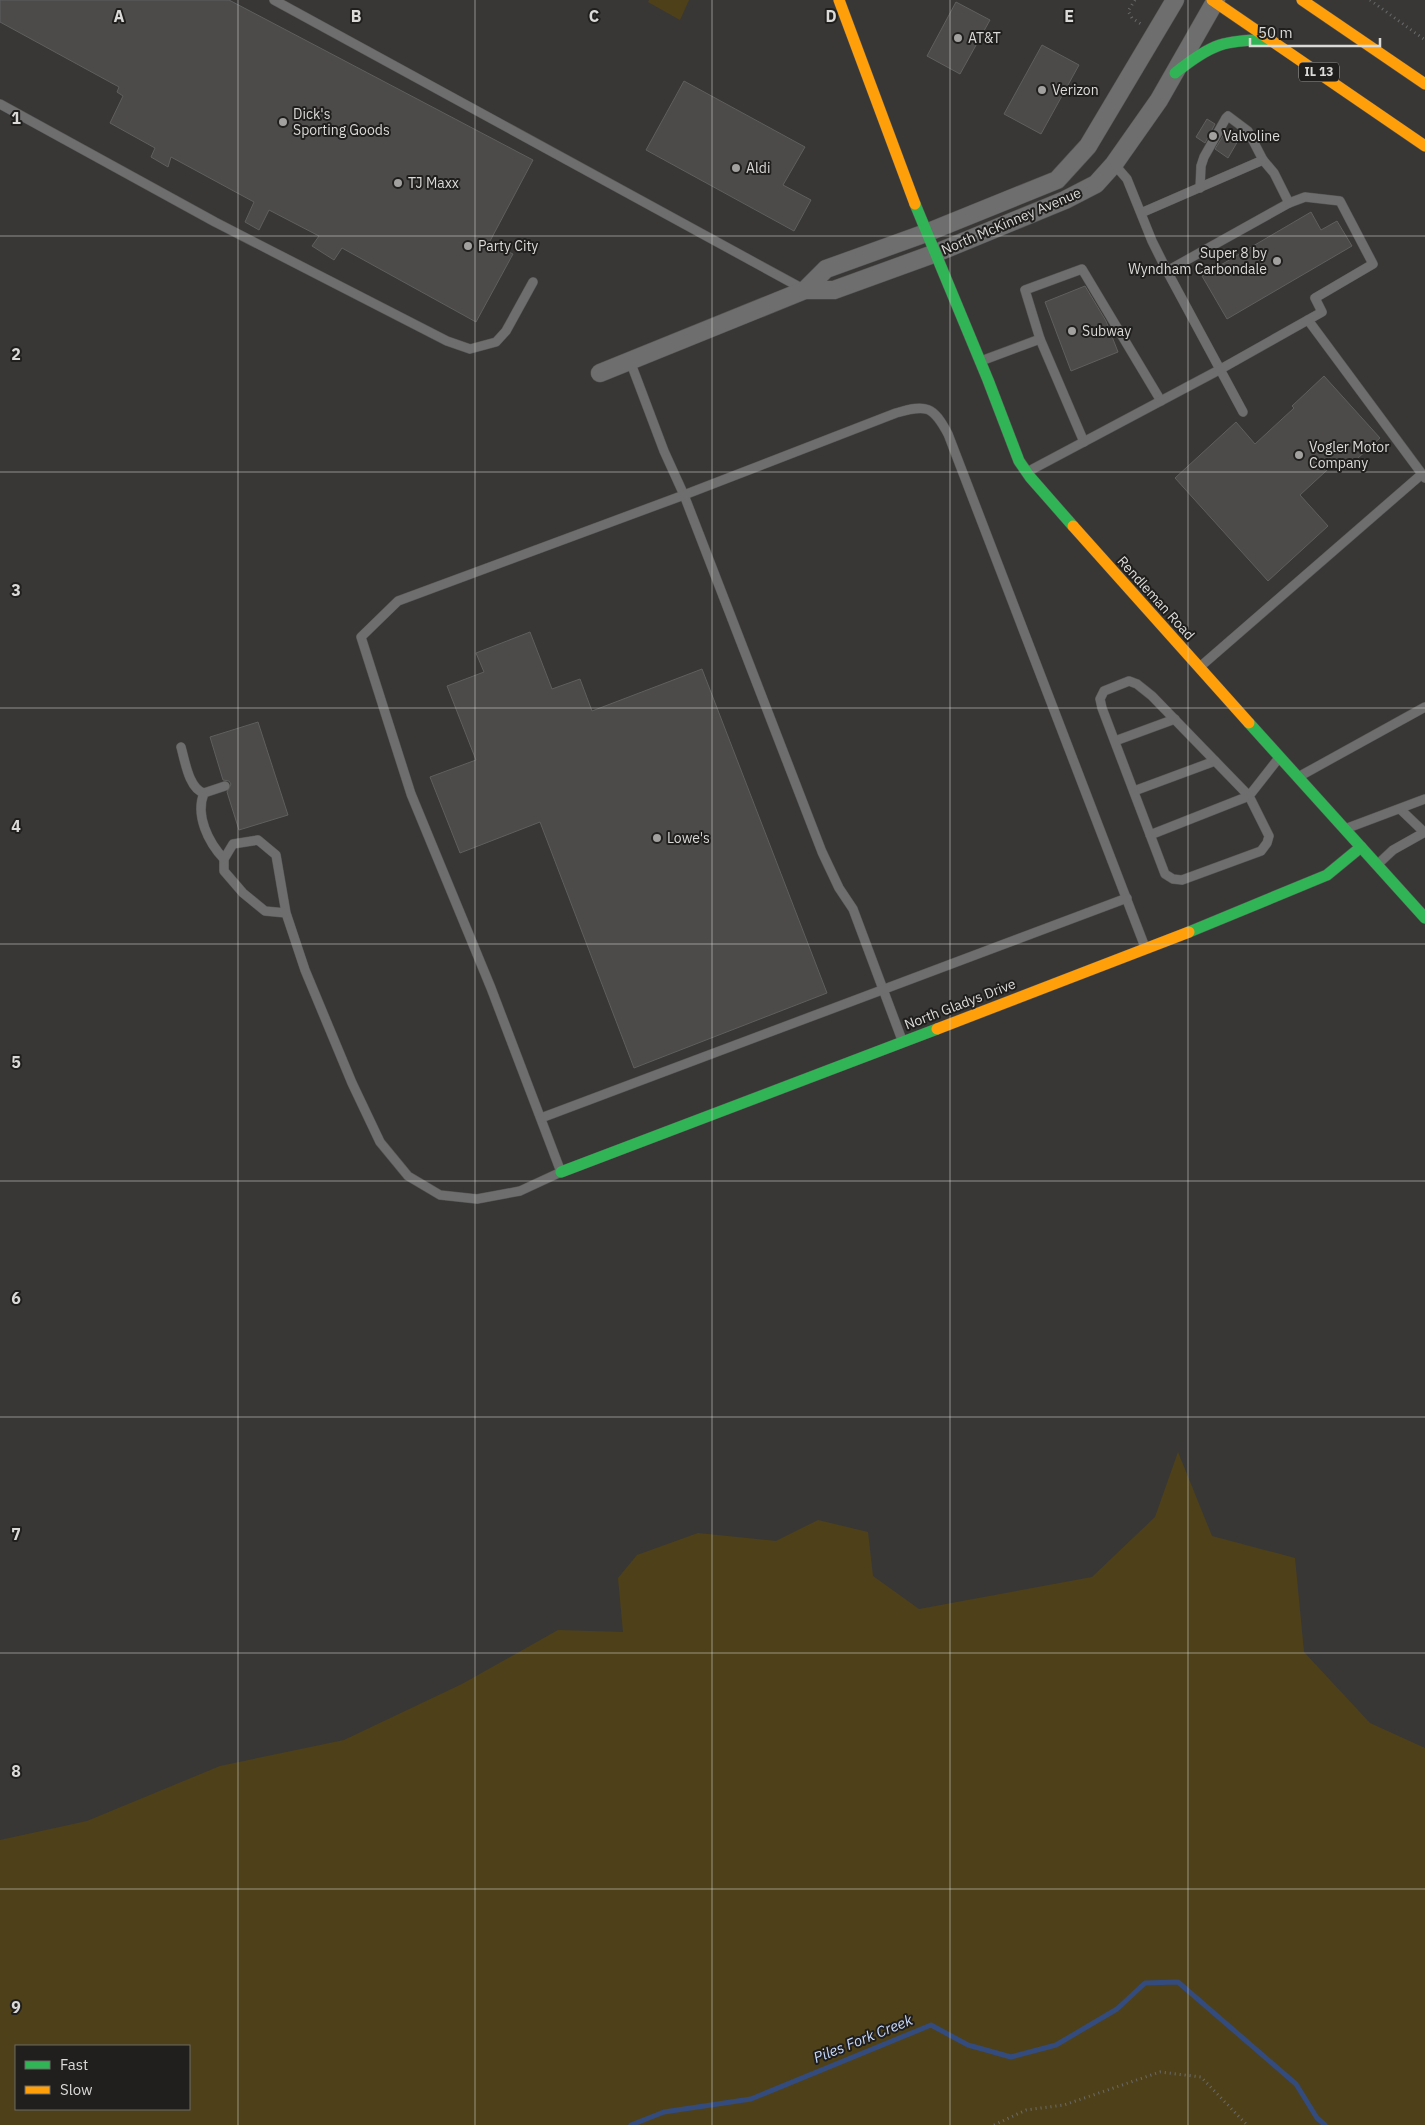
<svg xmlns="http://www.w3.org/2000/svg" width="1425" height="2125" font-family="'IBM Plex Sans',sans-serif">
<style>
.green{fill:#4e4119;fill-rule:evenodd}
.lines{fill:none;stroke-linecap:round;stroke-linejoin:round}
.stream{stroke:#334b7d;stroke-width:5}
.building{fill:#4c4b4a;stroke:#5f5f5e}
.lane-casing{stroke:#555453;stroke-width:10}
.street-casing{stroke:#555453;stroke-width:19}
.fast-casing{stroke:#555453;stroke-width:12}
.slow-casing{stroke:#555453;stroke-width:12}
.path{stroke:#6a6a6a;stroke-width:3;stroke-dasharray:1 4;stroke-linecap:butt}
.lane{stroke:#6e6e6e;stroke-width:9}
.street{stroke:#6e6e6e;stroke-width:18}
.fast{stroke:#30b455;stroke-width:11}
.slow{stroke:#ff9f0a;stroke-width:11}
.grid{fill:none;stroke:#dbdad8;stroke-width:1;stroke-opacity:0.55}
.poi-dot{fill:#a2a19f;stroke:#201f1e;stroke-width:2}
.labels{text-anchor:middle;stroke-width:4;stroke-linejoin:round;paint-order:stroke}
.shield{fill:#201f1e;stroke:#a3a2a0;stroke-width:1}
.shield-label{font-size:12px;font-weight:bold;fill:#dbdad8}
.poi-label{font-size:14px;fill:#dbdad8;stroke:#201f1e;text-anchor:start}
.street-label{font-size:14px;fill:#dbdad8;stroke:#201f1e}
.water-label{font-size:15px;font-style:italic;fill:#c6d8fa;stroke:#201f1e}
.grid-label{font-size:16px;text-anchor:middle;font-weight:bold;fill:#dbdad8;stroke:#201f1e;stroke-width:4;stroke-linejoin:round;paint-order:stroke}
</style>
<rect width="100%" height="100%" fill="#383736"/>
<g class="green">
<polygon points="649,0 689,0 680,20 648,2"/>
<path d="M1178,1452L1212,1536L1295,1558L1304,1652L1370,1723L1425,1748V2125H0V1840L87,1821L220,1766L344,1740L462,1684L558,1630L623,1632L618,1578L637,1555L698,1533L776,1541L818,1520L868,1532L873,1576L919,1609L1092,1577L1155,1517ZM189,2046V2109H16V2046Z"/>
</g>
<g class="lines">
<polyline class="stream" points="631,2125 664,2112 751,2099 931,2025 968,2045 1011,2057 1056,2045 1117,2009 1145,1983 1178,1982 1296,2084 1317,2118 1325,2125"/>
</g>
<g class="building">
<polygon points="0,0 229,0 533,160 489,243 513,254 476,322 342,248 334,260 312,246 319,236 269,210 259,230 245,222 254,202 171,157 168,167 151,157 155,148 110,123 123,96 117,92 119,87 0,22"/>
<polygon points="956,2 990,20 960,74 927,56"/>
<polygon points="1042,45 1079,65 1041,134 1004,114"/>
<polygon points="684,81 805,147 783,185 811,200 794,231 646,150"/>
<polygon points="1207,119 1215,124 1205,143 1196,137"/>
<polygon points="1226,131 1239,139 1228,158 1215,149"/>
<polygon points="1311,212 1321,230 1337,221 1352,246 1227,319 1202,276"/>
<polygon points="1085,286 1106,321 1118,352 1071,371 1045,302"/>
<polygon points="1324,376 1380,438 1346,469 1338,460 1300,495 1328,526 1268,581 1175,478 1236,422 1255,444 1294,408 1292,406"/>
<polygon points="530,632 552,689 580,679 592,711 702,669 827,993 634,1068 540,822 460,853 430,777 476,760 447,686 484,672 476,653"/>
<polygon points="258,722 288,815 239,830 227,792 231,784 229,781 223,780 210,737"/>
</g>
<g class="lines">
<g class="lane-casing">
<g id="lane">
<polyline points="274,0 805,290"/>
<polyline points="0,104 215,222 447,341 470,349 496,342 506,331 533,282"/>
<polyline points="1114,164 1127,179 1152,241 1167,271 1289,203 1274,173 1263,160 1141,213"/>
<polyline points="1200,188 1201,166 1204,157 1226,118 1228,116 1248,131 1263,160"/>
<polyline points="1167,271 1243,412"/>
<polyline points="1308,320 1425,478"/>
<polyline points="1040,339 1084,442"/>
<polyline points="630,361 664,451 684,495 822,852 839,888 853,909 902,1040"/>
<polyline points="981,361 1040,339 1025,290 1082,269 1161,401"/>
<polyline points="1029,471 1219,370 1322,312 1315,298 1373,264 1340,201 1305,197 1289,203"/>
<polyline points="1201,666 1422,474"/>
<polyline points="1115,741 1175,719"/>
<path d="M181,747C185,761 189,789 204,793"/>
<polyline points="1300,776 1425,707"/>
<polyline points="1134,791 1215,761"/>
<polyline points="1400,809 1424,832"/>
<polyline points="1345,829 1425,799"/>
<polyline points="1150,835 1249,796 1152,696 1137,684 1129,681 1104,691 1100,699 1102,708 1165,874 1173,879 1182,880 1261,851 1267,843 1269,836 1249,796 1278,759"/>
<path d="M224,859C208,842 195,815 204,793L225,786"/>
<polyline points="1378,864 1393,850 1425,832"/>
<path d="M286,913L265,911L243,893L224,871V859L233,844L258,840L276,855L286,913L305,970L352,1083L380,1142L408,1176L440,1195L477,1199L520,1191L561,1172L491,988L411,794L361,637L398,601L684,495L896,413C927,404 933,406 948,434L1145,947"/>
<polyline points="541,1118 1127,898"/>
</g>
</g>
<g class="street-casing">
<g id="street">
<polyline points="805,290 826,269 926,233 1057,180 1088,146 1175,0"/>
<polyline points="600,373 805,290 834,290 936,253 1065,200 1096,184 1114,164 1159,100 1216,0"/>
</g>
</g>
<g class="fast-casing">
<g id="fast">
<path d="M1175,73C1211,44 1225,39 1271,40"/>
<polyline points="915,204 988,380 1019,461 1030,477 1073,526"/>
<polyline points="1249,723 1425,918"/>
<polyline points="1189,932 1327,875 1361,847"/>
<polyline points="561,1172 937,1029"/>
</g>
</g>
<g class="slow-casing">
<g id="slow">
<polyline points="839,0 915,204"/>
<polyline points="1212,0 1425,146"/>
<polyline points="1302,0 1425,84"/>
<polyline points="1073,526 1249,723"/>
<polyline points="937,1029 1189,932"/>
</g>
</g>
<g class="path">
<polyline points="1135,0 1128,11 1132,18 1141,24"/>
<polyline points="1370,0 1425,40"/>
<polyline points="994,2125 1026,2110 1064,2105 1160,2072 1201,2077 1247,2125"/>
</g>
<use href="#lane" class="lane"/>
<use href="#street" class="street"/>
<use href="#fast" class="fast"/>
<use href="#slow" class="slow"/>
</g>
<path class="grid" d="M238,0V2125M475,0V2125M712,0V2125M950,0V2125M1188,0V2125M0,236H1425M0,472H1425M0,708H1425M0,944H1425M0,1181H1425M0,1417H1425M0,1653H1425M0,1889H1425"/>
<g class="poi-dot">
<circle cx="958" cy="38" r="5"/>
<circle cx="1042" cy="90" r="5"/>
<circle cx="283" cy="122" r="5"/>
<circle cx="1213" cy="136" r="5"/>
<circle cx="736" cy="168" r="5"/>
<circle cx="398" cy="183" r="5"/>
<circle cx="468" cy="246" r="5"/>
<circle cx="1277" cy="261" r="5"/>
<circle cx="1072" cy="331" r="5"/>
<circle cx="1299" cy="455" r="5"/>
<circle cx="657" cy="838" r="5"/>
</g>
<g class="labels">
<rect class="shield" x="1299" y="62.5" width="40" height="19" rx="4"/>
<g class="shield-label">
<text x="1319" y="76">IL 13</text>
</g>
<g class="poi-label">
<text x="968" y="43">AT&amp;T</text>
<text x="1052" y="95">Verizon</text>
<text x="293" y="119">Dick's<tspan x="293" dy="16">Sporting Goods</tspan></text>
<text x="1223" y="141">Valvoline</text>
<text x="746" y="173">Aldi</text>
<text x="408" y="188">TJ Maxx</text>
<text x="478" y="251">Party City</text>
<text x="1267" y="258" text-anchor="end">Super 8 by<tspan x="1267" dy="16">Wyndham Carbondale</tspan></text>
<text x="1082" y="336">Subway</text>
<text x="1309" y="452">Vogler Motor<tspan x="1309" dy="16">Company</tspan></text>
<text x="667" y="843">Lowe's</text>
</g>
<g class="street-label">
<text transform="translate(1011 221) rotate(-23)" y="5">North McKinney Avenue</text>
<text transform="translate(1156 598) rotate(48)" y="5">Rendleman Road</text>
<text transform="translate(960 1004) rotate(-21)" y="5">North Gladys Drive</text>
</g>
<g class="water-label">
<text transform="translate(863 2039) rotate(-22)" y="5">Piles Fork Creek</text>
</g>
</g>
<g class="grid-label">
<text x="119" y="22">A</text>
<text x="356" y="22">B</text>
<text x="594" y="22">C</text>
<text x="831" y="22">D</text>
<text x="1069" y="22">E</text>
<text x="16" y="124">1</text>
<text x="16" y="360">2</text>
<text x="16" y="596">3</text>
<text x="16" y="832">4</text>
<text x="16" y="1068">5</text>
<text x="16" y="1304">6</text>
<text x="16" y="1540">7</text>
<text x="16" y="1777">8</text>
<text x="16" y="2013">9</text>
</g>
<rect x="15" y="2045" width="175" height="65" fill="#201f1e" stroke="#6b6a68"/>
<rect x="25" y="2061" width="25" height="8" fill="#30b455" stroke="#6b6a68"/>
<text x="60" y="2070" font-size="15" fill="#dbdad8">Fast</text>
<rect x="25" y="2086" width="25" height="8" fill="#ff9f0a" stroke="#6b6a68"/>
<text x="60" y="2095" font-size="15" fill="#dbdad8">Slow</text>
<path d="M1250 38v8h130v-8" fill="none" stroke="#dbdad8" stroke-width="2.5"/>
<text x="1258" y="38" font-size="15" fill="#dbdad8" stroke="#201f1e" stroke-width="4" paint-order="stroke">50 m</text>
</svg>
